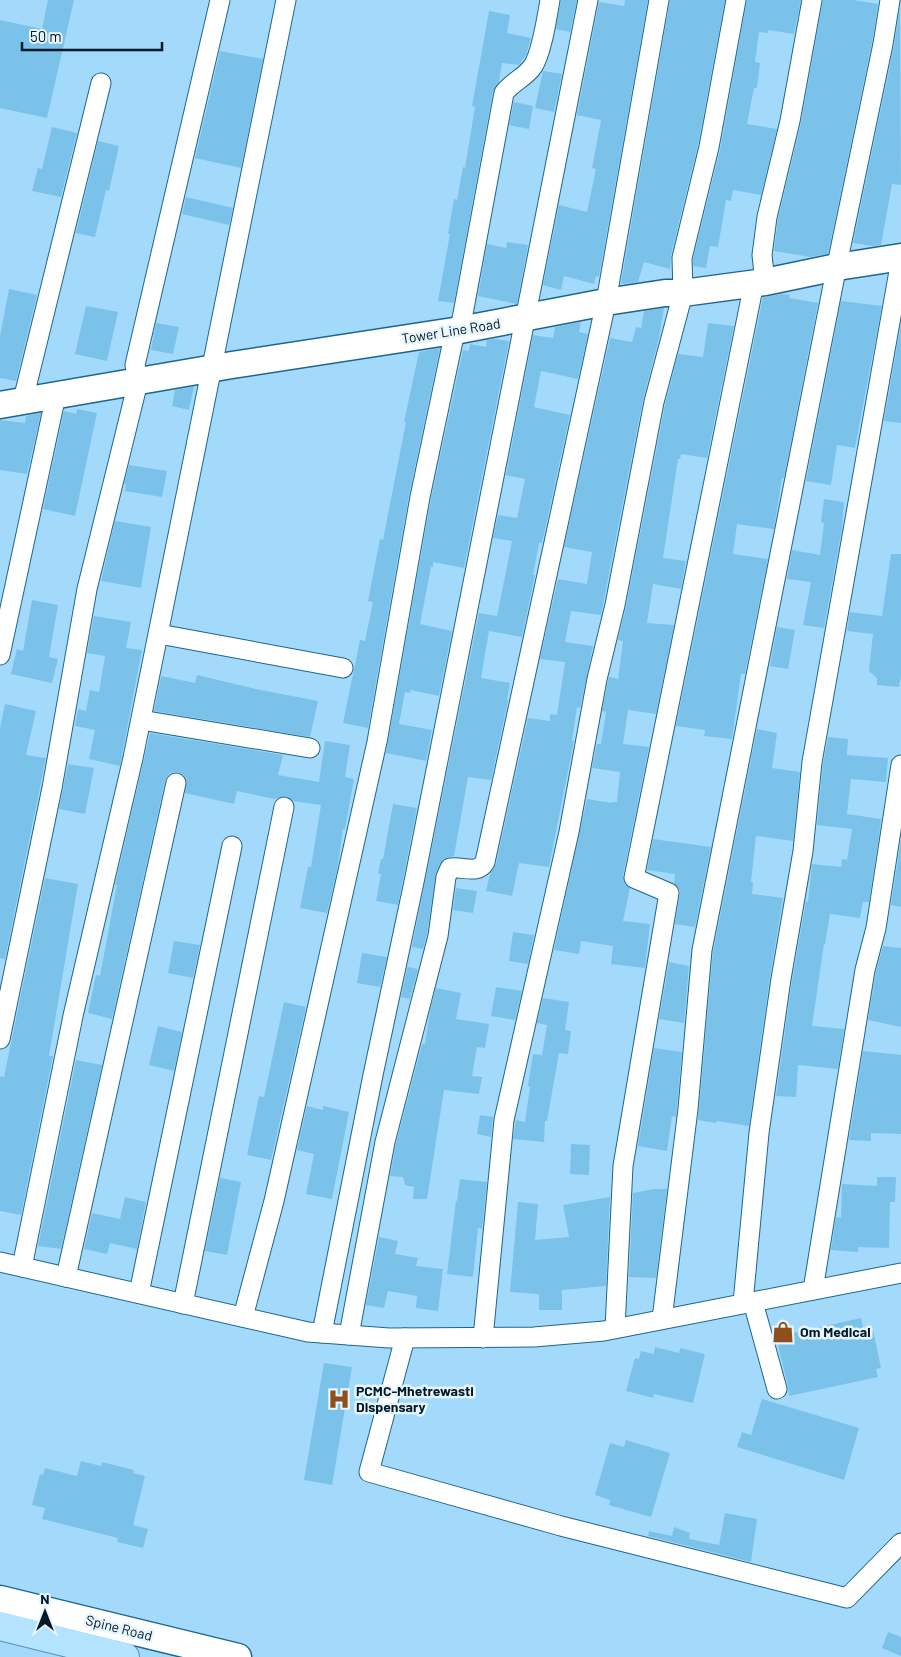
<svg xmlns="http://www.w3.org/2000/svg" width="901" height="1657" font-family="Barlow,sans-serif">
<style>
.building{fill:#7bc2ea}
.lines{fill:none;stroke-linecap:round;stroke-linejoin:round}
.street-casing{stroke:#1b678b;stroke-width:21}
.secondary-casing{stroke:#1b678b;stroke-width:29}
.primary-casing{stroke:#5490b3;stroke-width:30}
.street{stroke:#fff;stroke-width:19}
.secondary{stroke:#fff;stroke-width:26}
.primary{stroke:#b3e3ff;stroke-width:28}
.labels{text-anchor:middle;stroke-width:5;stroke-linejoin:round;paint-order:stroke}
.street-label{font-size:14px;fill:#001827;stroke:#e7f5fd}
.poi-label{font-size:14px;font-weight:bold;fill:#001827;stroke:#e7f5fd;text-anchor:start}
</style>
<rect width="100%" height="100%" fill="#a3dafb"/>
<g class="building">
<polygon points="48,0 74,0 47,118 0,108 0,20 42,29"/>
<polygon points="561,0 577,0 570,32 556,29"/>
<polygon points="625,0 648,0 599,277 596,276 594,284 564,276 561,290 543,285 559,205 587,212 596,169 592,168 601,120 577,115 599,2 624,6"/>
<polygon points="670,0 725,0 698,145 671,255 670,269 644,262 638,282 625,284 621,283"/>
<polygon points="747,0 801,0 794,34 768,30 768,33 759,32 755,62 760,63 757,88 754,88 747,124 777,129 761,195 733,190 731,201 726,200 718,247 710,246 706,268 693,266 693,259 720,150"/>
<polygon points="823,0 853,0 878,4 872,42 828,254 810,257 774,251 778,219 801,123"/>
<polygon points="900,8 901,185 892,184 881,245 873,246 853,243 894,46"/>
<polygon points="489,11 510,15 507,33 531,38 526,55 519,65 502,63 499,82 493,91 454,303 438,301 450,234 448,234 454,199 457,200 463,167 465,168 475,107 472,106"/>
<polygon points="220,51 263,59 241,168 195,158"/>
<polygon points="543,71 562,74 554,112 535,108"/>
<polygon points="514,102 533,106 529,129 509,125"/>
<polygon points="52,127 77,133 61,197 32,191 38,168 42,169"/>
<polygon points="98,141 119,146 109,191 106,190 95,237 76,233"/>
<polygon points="186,197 233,208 229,225 182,214"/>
<polygon points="507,242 528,245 517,304 478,296 487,244 506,248"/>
<polygon points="9,289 37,295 16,381 0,378 0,336"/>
<polygon points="783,294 790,295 789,298 818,303 784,478 782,478 774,529 737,524 733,554 768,559 745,674 741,674 732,739 704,736 705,730 676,726 763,297"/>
<polygon points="841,301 882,306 855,448 837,445 831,485 806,481"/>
<polygon points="86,306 118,312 107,361 75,354"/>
<polygon points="664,308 659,338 643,400 601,615 571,611 565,642 593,646 580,708 577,707 572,741 574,741 549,867 519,863 512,896 486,891 490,874 496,864 528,718 550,721 550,714 557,715 565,662 540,659 558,579 587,584 592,552 564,547 610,338 632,342 636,327 641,328 644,311"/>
<polygon points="581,322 579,332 588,334 578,379 541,371 534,407 570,415 542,543 539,543 533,575 535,575 522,637 489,631 481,678 510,683 507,700 508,701 491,780 468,777 454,856 443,859 436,873 427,934 423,949 412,947 479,613 497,616 512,541 493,538 498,515 517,518 525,479 506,475 533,335 553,338 555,327"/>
<polygon points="156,323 179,327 173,354 151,350"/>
<polygon points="708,323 734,326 707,458 681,454 680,459 678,459 663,558 686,561 681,589 653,584 647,623 674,625 656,714 628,710 623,744 649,747 623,876 625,885 630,888 623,921 650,924 645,968 611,964 613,946 581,941 579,954 554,950 587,799 612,803 612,802 617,802 620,772 592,768 597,744 601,744 606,712 602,711 608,681 609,677 618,679 623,641 618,640 626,607 665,405 678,354 703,357"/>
<polygon points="901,324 901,423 884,421"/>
<polygon points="495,339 509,341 464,568 433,562 433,567 431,567 420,624 452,631 439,696 411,690 410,693 405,692 399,724 432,730 426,761 386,753 431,499 463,350 469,351 470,344 486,347 487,340"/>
<polygon points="440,348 409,495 368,728 343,723 360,640 365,641 373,602 368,601 380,539 383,540 406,422 404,422 419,352"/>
<polygon points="194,387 189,410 172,406 175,390"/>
<polygon points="77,409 97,413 75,516 43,509 64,411 76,414"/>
<polygon points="41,413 27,474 0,470 0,420 25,423 26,416"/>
<polygon points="129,465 167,471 162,497 125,491 126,484 124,484"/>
<polygon points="824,499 844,502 842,528 824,628 803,625 811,582 787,579 792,550 820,555 824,523 821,522"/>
<polygon points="115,521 151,527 141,588 101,581"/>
<polygon points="891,554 901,554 901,677 899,687 877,685 877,678 869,671 873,634 847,631 850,612 882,616"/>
<polygon points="32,600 58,605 49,657 58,659 52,683 11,674 17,649 23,651"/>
<polygon points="94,616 131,622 126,648 142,650 120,766 89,759 95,730 75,726 78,709 86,711 90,690 99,692 105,656 87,653"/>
<polygon points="777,627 795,630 788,669 770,666"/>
<polygon points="197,675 256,689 318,701 310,737 154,711 161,676 195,683"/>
<polygon points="5,704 36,711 26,755 46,758 5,959 0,958 0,728"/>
<polygon points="757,729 777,733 772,768 800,772 793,841 756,836 751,882 753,882 752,894 783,898 770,977 749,1126 717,1121 716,1123 698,1120 713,952"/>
<polygon points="150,733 283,755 278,775 319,782 325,741 350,745 345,777 354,779 345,829 343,829 337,871 327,913 300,908 308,867 311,867 321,805 293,801 286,796 274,799 237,791 234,804 185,793 187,780 184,775 178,772 172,772 168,775 165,781 112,1019 88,1013 96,975 100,976 117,885 115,885"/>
<polygon points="828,737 848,739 847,755 888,758 886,782 851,779 847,814 881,819 879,837 869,902 863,902 860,918 830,914 825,944 824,944 812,1026 844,1029 838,1069 798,1065 796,1097 776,1096 792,981 806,901 808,902 812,864 841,867 842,859 847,860 852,829 817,825 823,764"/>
<polygon points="68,764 94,768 85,814 59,809"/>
<polygon points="393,804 417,808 398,905 376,901 381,874 378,874 381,859 383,859"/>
<polygon points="653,839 711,847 695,927 675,924 680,894 680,890 674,883 675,874 647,870"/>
<polygon points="901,840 901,907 891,905"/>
<polygon points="45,878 78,884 49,1056 53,1056 21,1215 0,1211 0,1076 4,1077"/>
<polygon points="456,888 477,891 473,913 453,910"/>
<polygon points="513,932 534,935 528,964 509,961"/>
<polygon points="174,941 200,945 193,978 168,973"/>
<polygon points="883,946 901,948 901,1027 868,1020 876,972"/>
<polygon points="362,953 387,957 380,987 357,983"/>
<polygon points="409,960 408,967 418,969 410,999 401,997"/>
<polygon points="669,962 689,966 684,1023 659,1019"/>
<polygon points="496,987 522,991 515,1020 491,1016"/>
<polygon points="436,988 461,993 456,1019 489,1024 485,1048 477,1047 472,1076 482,1077 479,1094 444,1090 427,1199 413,1199 414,1187 405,1185 403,1177 390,1176 396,1144 422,1044 425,1044 430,1011"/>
<polygon points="543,998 569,1002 565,1030 571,1031 568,1054 559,1053 547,1121 545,1121 544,1142 513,1139 516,1120 525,1122 530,1087 528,1086 533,1054 542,1055 547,1025 537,1023"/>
<polygon points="284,1002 306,1007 271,1160 247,1155 259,1096 264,1097"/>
<polygon points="158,1026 182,1032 174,1071 149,1065"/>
<polygon points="654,1048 682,1052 676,1117 672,1116 667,1151 638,1146"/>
<polygon points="863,1051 901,1055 901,1134 871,1133 871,1141 849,1140"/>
<polygon points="76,1060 102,1065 61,1249 38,1246"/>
<polygon points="307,1106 323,1110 323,1106 349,1112 332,1199 306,1194 314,1154 297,1150"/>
<polygon points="480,1115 493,1117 491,1137 477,1134"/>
<polygon points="571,1144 590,1145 589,1175 570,1174"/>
<polygon points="877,1177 896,1177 895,1202 890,1202 889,1248 858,1247 858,1252 831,1250 836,1217 841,1218 842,1184 877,1186"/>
<polygon points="220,1178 241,1182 227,1255 205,1251"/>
<polygon points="460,1179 487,1182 482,1229 478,1228 473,1277 447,1274 456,1201 457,1201"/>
<polygon points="654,1189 667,1189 656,1278 629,1277 633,1193"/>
<polygon points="125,1197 146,1202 137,1249 110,1243 107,1254 84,1249 92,1213 120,1219"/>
<polygon points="610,1197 606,1286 562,1290 562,1310 539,1310 539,1294 510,1292 518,1202 538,1204 535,1240 569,1237 563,1205"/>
<polygon points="379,1237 398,1241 395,1254 418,1258 416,1266 443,1269 438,1311 416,1308 417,1296 388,1291 384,1308 366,1305"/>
<polygon points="861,1318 864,1331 873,1330 881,1368 876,1369 878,1377 789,1396 788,1386 776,1337"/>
<polygon points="655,1347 679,1353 680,1348 705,1354 693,1403 654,1394 653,1398 626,1391 635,1358 639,1359 641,1351 654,1354"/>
<polygon points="324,1363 352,1367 332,1485 304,1480"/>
<polygon points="762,1399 859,1428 844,1480 737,1447 742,1432 751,1435"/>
<polygon points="626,1440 670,1453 651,1517 609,1505 610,1500 595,1495 610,1443 624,1447"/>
<polygon points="81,1461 101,1466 102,1462 134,1470 133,1473 145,1476 133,1525 148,1529 143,1548 117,1542 118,1538 42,1519 45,1508 32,1505 40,1474 43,1475 45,1468 77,1476"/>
<polygon points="725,1513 757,1519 751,1562 648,1536 649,1531 672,1536 674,1527 690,1533 689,1539 719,1545"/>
<polygon points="888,1632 901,1637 901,1656 882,1648"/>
</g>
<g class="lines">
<g class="street-casing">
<g id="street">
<polyline points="765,282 762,255 767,217 790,121 812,0"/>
<path d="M460,330L504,93C512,82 526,77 533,66C542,52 547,17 550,0"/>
<polyline points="23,400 101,83"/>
<polyline points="159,634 343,668"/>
<polyline points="0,655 56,395"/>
<polyline points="141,720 310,748"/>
<polyline points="0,1039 52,788 87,589 138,382 135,365 220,0"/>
<polyline points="0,1262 308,1332 389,1338 534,1337 604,1331 901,1273"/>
<polyline points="22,1267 73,1016 133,758 286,0"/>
<polyline points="66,1277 176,783"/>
<polyline points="813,1290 865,970 876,928 901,765"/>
<polyline points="139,1293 232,846"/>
<polyline points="753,1302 777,1389"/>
<polyline points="743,1303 759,1133 781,979 803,851 812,762 901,260"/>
<polyline points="183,1304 284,807"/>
<polyline points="243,1317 274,1201 377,742 420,497 455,331"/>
<polyline points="662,1319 688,1109 702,950 839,255 883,44 890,0"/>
<polyline points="615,1328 623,1166 669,893 634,878 754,283"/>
<polyline points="322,1333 373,1075 414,882 588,0"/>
<path d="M349,1335L385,1142L438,936L446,877L450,868C462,866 478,875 485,862L606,302L659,0"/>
<polyline points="405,1338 369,1472 561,1526 847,1598 901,1543"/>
<polyline points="483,1338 504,1120 569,832 597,679 615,605 654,402 683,293 682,258 709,147 736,0"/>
</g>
</g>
<g class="secondary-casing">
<g id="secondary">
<polyline points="0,405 232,365 460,330 606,302 665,293 683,293 765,282 837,267 901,257"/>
<polyline points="0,1599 238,1657"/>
</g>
</g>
<g class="primary-casing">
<polyline id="primary" points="0,1626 125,1657"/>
</g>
<use href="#street" class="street"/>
<use href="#secondary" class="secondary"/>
<use href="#primary" class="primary"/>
</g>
<defs>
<g id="shop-bare" transform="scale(1.725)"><path d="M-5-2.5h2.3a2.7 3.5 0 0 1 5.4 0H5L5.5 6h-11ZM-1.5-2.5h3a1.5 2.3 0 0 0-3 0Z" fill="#8f4e1a" stroke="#e7f5fd" stroke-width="2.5" paint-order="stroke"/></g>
<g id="hospital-bare" transform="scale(1.725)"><path d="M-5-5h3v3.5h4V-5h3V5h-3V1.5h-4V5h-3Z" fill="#8f4e1a" stroke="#e7f5fd" stroke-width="2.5" paint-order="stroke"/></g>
</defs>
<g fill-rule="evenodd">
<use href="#shop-bare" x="783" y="1332"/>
<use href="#hospital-bare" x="339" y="1399"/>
</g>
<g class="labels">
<g class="street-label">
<text transform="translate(451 331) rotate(-9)" y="5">Tower Line Road</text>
<text transform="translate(119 1628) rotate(14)" y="5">Spine Road</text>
</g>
<g class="poi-label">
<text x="800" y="1337">Om Medical</text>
<text x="356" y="1396">PCMC-Mhetrewasti<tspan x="356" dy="16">Dispensary</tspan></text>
</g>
</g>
<g transform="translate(45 1612)" stroke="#e7f5fd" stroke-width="4" paint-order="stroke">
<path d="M0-4L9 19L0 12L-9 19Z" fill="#001827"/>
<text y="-8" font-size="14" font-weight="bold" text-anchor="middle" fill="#001827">N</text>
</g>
<path d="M22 42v8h140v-8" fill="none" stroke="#001827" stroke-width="2.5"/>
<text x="30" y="42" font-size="15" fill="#001827" stroke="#e7f5fd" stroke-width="4" paint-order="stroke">50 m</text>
</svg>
